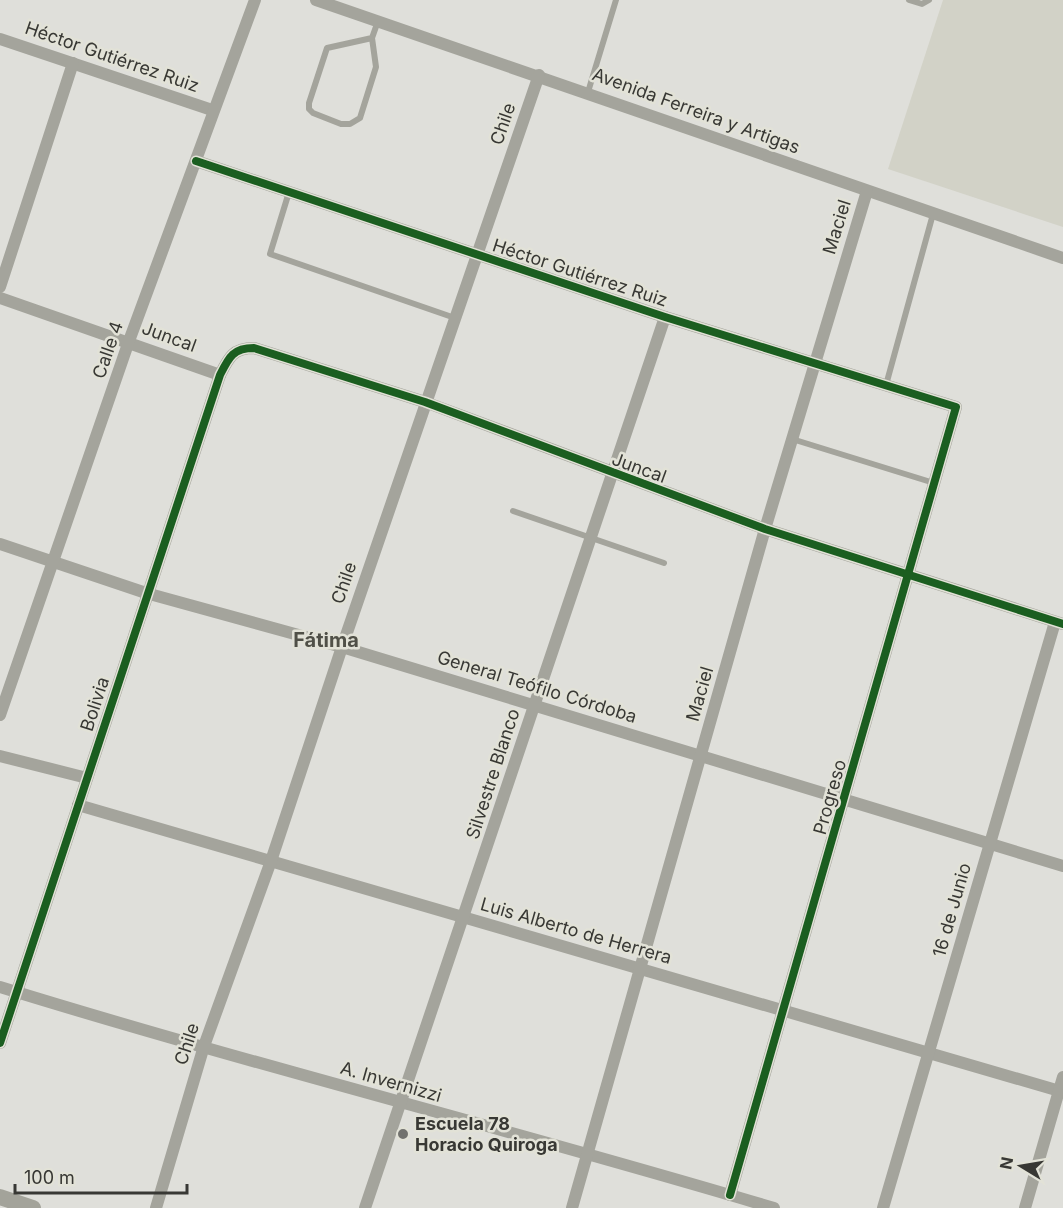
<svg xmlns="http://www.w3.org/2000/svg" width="1063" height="1208" font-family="Inter,sans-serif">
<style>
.built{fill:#d2d2c7}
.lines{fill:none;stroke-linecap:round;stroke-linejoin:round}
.lane{stroke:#a4a49c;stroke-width:6}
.street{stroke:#a4a49c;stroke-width:12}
.secondary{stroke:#a3a39a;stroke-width:16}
.cycleway-casing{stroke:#e2e2d7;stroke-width:11}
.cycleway{stroke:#1b5e20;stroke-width:8}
.poi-dot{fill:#72726e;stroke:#e2e2d7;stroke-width:2}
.labels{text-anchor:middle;stroke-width:5;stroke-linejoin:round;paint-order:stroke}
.street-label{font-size:18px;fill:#383834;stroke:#e2e2d7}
.poi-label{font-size:18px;font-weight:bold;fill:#383834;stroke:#e2e2d7;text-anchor:start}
.neighbourhood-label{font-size:20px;font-weight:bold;fill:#505047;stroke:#e2e2d7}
</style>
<rect width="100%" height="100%" fill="#dfdfda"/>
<polygon class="built" points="943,0 1063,0 1063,227 888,169"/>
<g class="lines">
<g class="lane">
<polyline points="909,0 922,4 929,0"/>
<polyline points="372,38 327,48 309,103 309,109 313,113 341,124 350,124 360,118 376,67 372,38 378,21"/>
<polyline points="588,92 616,0"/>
<polyline points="289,192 270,254 455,318"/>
<polyline points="886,385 933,214"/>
<polyline points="792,439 934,483"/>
<polyline points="513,511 664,563"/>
</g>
<g class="street">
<polyline points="316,0 1063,258"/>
<polyline points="0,39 212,110"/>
<polyline points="196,161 665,317 956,407 730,1195"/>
<polyline points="0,287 73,63"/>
<polyline points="0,298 220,375"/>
<polyline points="0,544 146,593 342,647 1063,866"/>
<polyline points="0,715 129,341 255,0"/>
<polyline points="0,756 87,778"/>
<polyline points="78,805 1063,1092"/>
<path d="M0,987C256,1066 517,1131 774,1208"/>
<path d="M0,1043L220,375C229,357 233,348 254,348L425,402L765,529L1063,624"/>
<polyline points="156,1208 204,1046 271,861 342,647 539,75"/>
<polyline points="365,1208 665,317"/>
<polyline points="572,1208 765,529 867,191"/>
<polyline points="883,1208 1055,622"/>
<polyline points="1025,1208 1063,1077"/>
</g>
<polyline class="secondary" points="0,1197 33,1208"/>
<g class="cycleway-casing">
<g id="cycleway">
<polyline points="196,161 665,317 956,407 730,1195"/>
<path d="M0,1043L220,375C229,357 233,348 254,348L425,402L765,529L1063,624"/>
</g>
</g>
<use href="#cycleway" class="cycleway"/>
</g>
<circle class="poi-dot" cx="403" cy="1134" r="6"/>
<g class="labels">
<g class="street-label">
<text transform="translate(112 57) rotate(19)" y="6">Héctor Gutiérrez Ruiz</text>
<text transform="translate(696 111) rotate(20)" y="6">Avenida Ferreira y Artigas</text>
<text transform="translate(503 124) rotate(-71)" y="6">Chile</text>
<text transform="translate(837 227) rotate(-73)" y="6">Maciel</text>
<text transform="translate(580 273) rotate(18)" y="6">Héctor Gutiérrez Ruiz</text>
<text transform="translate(169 337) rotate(20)" y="6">Juncal</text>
<text transform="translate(108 350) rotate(-71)" y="6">Calle 4</text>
<text transform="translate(639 468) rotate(20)" y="6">Juncal</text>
<text transform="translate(344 583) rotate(-71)" y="6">Chile</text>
<text transform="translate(537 687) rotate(17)" y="6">General Teófilo Córdoba</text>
<text transform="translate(700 694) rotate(-74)" y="6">Maciel</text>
<text transform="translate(95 704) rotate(-72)" y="6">Bolivia</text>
<text transform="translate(493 774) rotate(-72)" y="6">Silvestre Blanco</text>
<text transform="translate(830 797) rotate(-74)" y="6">Progreso</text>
<text transform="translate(952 910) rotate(-74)" y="6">16 de Junio</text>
<text transform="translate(576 931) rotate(16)" y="6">Luis Alberto de Herrera</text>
<text transform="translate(187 1044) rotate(-72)" y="6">Chile</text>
<text transform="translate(391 1082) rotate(16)" y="6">A. Invernizzi</text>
</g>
<g class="poi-label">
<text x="415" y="1130">Escuela 78<tspan x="415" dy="21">Horacio Quiroga</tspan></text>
</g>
<g class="neighbourhood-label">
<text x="326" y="647">Fátima</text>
</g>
</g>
<g transform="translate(1021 1166) rotate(281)" stroke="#e2e2d7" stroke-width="4.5" paint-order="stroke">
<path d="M0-4.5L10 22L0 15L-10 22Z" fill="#383834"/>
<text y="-9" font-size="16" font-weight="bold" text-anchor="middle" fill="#383834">N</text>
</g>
<path d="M15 1184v9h172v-9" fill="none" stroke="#383834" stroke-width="3"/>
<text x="24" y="1184" font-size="18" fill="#383834" stroke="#e2e2d7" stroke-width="4.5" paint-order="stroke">100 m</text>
</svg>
